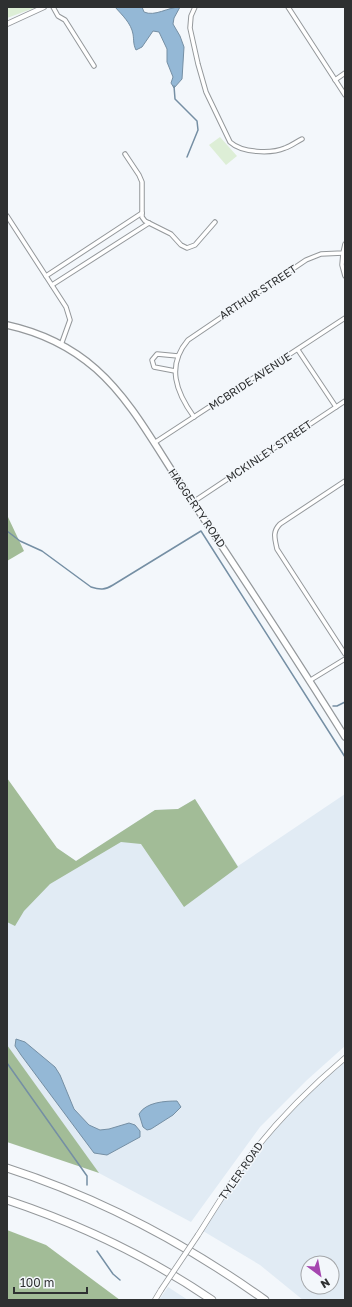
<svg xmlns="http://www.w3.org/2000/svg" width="352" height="1307" font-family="'Golos Text',sans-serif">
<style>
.built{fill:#e1ebf4;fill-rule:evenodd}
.green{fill:#ddeed6}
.forest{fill:#a2bc97}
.water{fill:#94b8d6;stroke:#758fa4}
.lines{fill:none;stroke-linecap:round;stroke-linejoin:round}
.stream{stroke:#758fa4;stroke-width:1.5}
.minor-casing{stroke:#94989b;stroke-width:5.5}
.tertiary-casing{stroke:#94989b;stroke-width:6}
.secondary-casing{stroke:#94989b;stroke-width:8}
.motorway-casing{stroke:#94989b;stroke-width:9}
.minor{stroke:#fff;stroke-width:3.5}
.tertiary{stroke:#fff;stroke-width:4.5}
.secondary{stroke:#fff;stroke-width:5.5}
.motorway{stroke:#fff;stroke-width:7}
.tertiary-bridge-casing{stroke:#94989b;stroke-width:6;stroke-linecap:butt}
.tertiary-bridge{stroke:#fff;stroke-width:4.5}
.labels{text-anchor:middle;stroke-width:3;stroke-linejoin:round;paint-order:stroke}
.street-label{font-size:11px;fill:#2e3031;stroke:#f3f7fb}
</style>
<rect width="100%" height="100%" fill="#f3f7fb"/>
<g class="built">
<polygon points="345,794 345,1046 307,1080 260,1127 191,1222 97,1172 7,1046 7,877 57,848 76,861 155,810 178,809 195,799 238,866"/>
<path d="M345,1061V1300H303L260,1265L203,1231L240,1175L273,1132L309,1093ZM308,1263H332V1287H308Z"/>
<polygon points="168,1287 188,1300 159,1300"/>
</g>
<g class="green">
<polygon points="7,7 37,7 7,18"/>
<polygon points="220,137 237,156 226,165 209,145"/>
</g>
<g class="forest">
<polygon points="7,515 24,551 7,561"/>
<polygon points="7,778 57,848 76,861 155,810 178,809 195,799 238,867 184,907 141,844 121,842 50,884 24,911 15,926 7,922"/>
<polygon points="7,1045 99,1173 7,1142"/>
<polygon points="7,1230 46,1245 120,1300 7,1300"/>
</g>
<g class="water">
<path d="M115,7H142L144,12C155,17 168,7 180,7L174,18L173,24L180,36L184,47L182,79L174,88L171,83L173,77L167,62V49L159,32L153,31L142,47L136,50C133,44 134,40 133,34C131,23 122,15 115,7Z"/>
<polygon points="16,1039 25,1042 55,1067 60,1075 74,1109 89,1125 100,1130 109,1129 129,1123 135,1125 140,1131 140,1137 107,1155 94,1153 21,1055 15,1046"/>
<path d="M177,1101L181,1107L173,1115L151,1129L147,1130L143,1127L139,1114C146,1102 165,1101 177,1101Z"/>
</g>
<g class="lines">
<g class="stream">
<polyline points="174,86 175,99 197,121 198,130 187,157"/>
<path d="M7,531L20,541L42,551L91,587C100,590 105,590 113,585L201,531L345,757"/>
<polyline points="333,706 337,706 345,702"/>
<polyline points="7,1063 87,1176 87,1185"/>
<polyline points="97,1251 113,1274 120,1280"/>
</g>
<g class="minor-casing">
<g id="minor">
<polyline points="53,7 58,16 65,20 94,66"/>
<path d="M195,7L191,16L190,28L198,64L206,92L230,142C242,153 271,154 285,148C291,146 296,142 302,139"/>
<polyline points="288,7 345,95"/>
<polyline points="335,80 345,73"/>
<polyline points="125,154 139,175 142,182 142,217 145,221 171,234 181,245 187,248 195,245 215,222"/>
<polyline points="7,216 66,307 70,320 61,345"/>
<polyline points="343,253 342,265 345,276"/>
<polyline points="46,276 142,213"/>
<polyline points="52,285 149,223"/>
<polyline points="298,350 336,407"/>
<polyline points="175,371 154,367 152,360 157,354 178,356"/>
<path d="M194,417C176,392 166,366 188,340L306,260L321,254L343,253L345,244"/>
<polyline points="154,443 345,318"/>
<path d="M345,481L280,524C272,532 275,539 277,549L345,654"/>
<polyline points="193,502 345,401"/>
<polyline points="309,681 345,659"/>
</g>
</g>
<g class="tertiary-casing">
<g id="tertiary">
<polyline points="7,24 44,7"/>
<path d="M198,1235C216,1207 233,1178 254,1151C281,1117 312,1086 345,1058"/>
<polyline points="155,1300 161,1290"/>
</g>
</g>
<g class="secondary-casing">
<path id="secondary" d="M7,325C39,332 71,347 96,369C131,400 154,444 180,483C236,567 292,652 345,737"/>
</g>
<g class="motorway-casing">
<g id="motorway">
<path d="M7,1168C100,1198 185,1243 265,1300"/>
<path d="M7,1200C79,1224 149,1257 212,1300"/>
</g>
</g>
<use href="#minor" class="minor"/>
<use href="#tertiary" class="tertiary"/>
<use href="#secondary" class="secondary"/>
<use href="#motorway" class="motorway"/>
<g class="tertiary-bridge-casing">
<polyline id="tertiary-bridge" points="161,1290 198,1235"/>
</g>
<use href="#tertiary-bridge" class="tertiary-bridge"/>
</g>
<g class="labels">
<g class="street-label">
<text transform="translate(258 292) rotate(-33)" y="4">ARTHUR STREET</text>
<text transform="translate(250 381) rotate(-33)" y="4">MCBRIDE AVENUE</text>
<text transform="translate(269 451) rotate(-34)" y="4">MCKINLEY STREET</text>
<text transform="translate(197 508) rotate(56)" y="4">HAGGERTY ROAD</text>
<text transform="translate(241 1171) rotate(-55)" y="4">TYLER ROAD</text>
</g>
</g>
<rect width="352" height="1307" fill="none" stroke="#2e3031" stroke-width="16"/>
<g transform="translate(320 1275) rotate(148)"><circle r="19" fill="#f3f7fb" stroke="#a4a7aa"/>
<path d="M0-3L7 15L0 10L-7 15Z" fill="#a546af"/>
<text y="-6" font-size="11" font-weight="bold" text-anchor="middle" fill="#2e3031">N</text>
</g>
<path d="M14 1287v6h73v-6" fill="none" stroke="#2e3031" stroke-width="2"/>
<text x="20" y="1287" font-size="12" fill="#2e3031" stroke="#f3f7fb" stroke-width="3" paint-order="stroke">100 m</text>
</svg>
